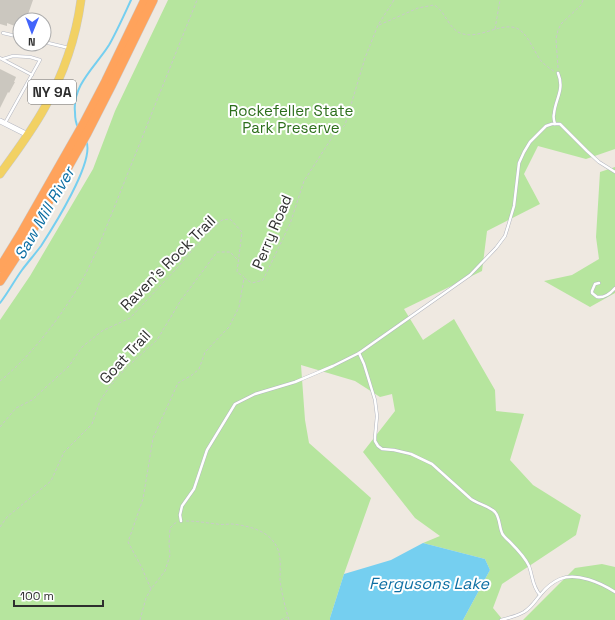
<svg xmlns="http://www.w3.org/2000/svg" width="615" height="620" font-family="'Space Grotesk',sans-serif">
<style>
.green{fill:#b6e59e}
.water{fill:#75cff0}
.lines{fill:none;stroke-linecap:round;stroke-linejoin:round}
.stream{stroke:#75cff0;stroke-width:2}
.building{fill:#cbc7bf}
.lane-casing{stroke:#b4b7c1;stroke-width:3.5}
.street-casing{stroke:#b4b7c1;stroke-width:6}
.primary-casing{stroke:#c9c9c9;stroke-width:9}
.highway-casing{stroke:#c9c9c9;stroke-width:10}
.path{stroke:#c9c9c9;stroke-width:1;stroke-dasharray:3 2;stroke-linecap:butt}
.lane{stroke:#fff;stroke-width:2.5}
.street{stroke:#fff;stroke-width:5}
.primary{stroke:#f2d163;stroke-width:8}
.highway{stroke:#ffa35c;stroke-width:9}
.labels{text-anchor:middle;stroke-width:4;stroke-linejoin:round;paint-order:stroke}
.shield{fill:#fff;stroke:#6d6d6d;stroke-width:1}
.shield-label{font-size:14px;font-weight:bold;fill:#2e2e2e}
.park-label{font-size:15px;fill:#2c6e1b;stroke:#fff}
.street-label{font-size:15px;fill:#2e2e2e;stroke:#fff}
.water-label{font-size:16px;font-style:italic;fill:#0d6fa3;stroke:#fff}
</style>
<rect width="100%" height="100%" fill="#efe9e1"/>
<g class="green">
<polygon points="168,0 615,0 615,149 586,159 538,146 524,174 540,204 487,231 482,271 404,309 423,340 454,319 495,390 496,411 524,414 510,460 533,485 581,515 576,535 502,584 493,608 503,620 463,620 490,570 485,559 423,543 440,536 415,518 363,452 395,411 392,394 380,397 355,381 301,365 305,420 309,443 371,498 344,574 330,618 330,620 0,620 0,320 30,276 93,169 115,111"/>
<polygon points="615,167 615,293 590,307 544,281 572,275 599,259 596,237 600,172"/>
<polygon points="602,564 615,567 615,620 523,620 575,568"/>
</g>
<polygon class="water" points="423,543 485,559 490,570 463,620 330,620 330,618 344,574 391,560"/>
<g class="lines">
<g class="stream">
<path d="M78,127C75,122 75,118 75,112C72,85 96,66 109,45C117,31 124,15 131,0"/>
<path d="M0,303C8,293 14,281 22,270C28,262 35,254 41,246C52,229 96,160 86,141"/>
</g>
</g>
<g class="building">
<polygon points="0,0 33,0 26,20 20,20 20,28 7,23 7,26 0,24"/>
<polygon points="0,69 16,77 14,82 15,82 9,93 8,92 0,108"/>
</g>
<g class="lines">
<g class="lane-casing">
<g id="lane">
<polyline points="3,33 20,37"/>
<polyline points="44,42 69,48"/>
<polyline points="0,58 32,75"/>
<polyline points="3,59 13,56 30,57 40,60 5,123"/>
<path d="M558,73C565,90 555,99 554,114C553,117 554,121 555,124H560L587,151L599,162L615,172"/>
<path d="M599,283L595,284L592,291V293L597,297C605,298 610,294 615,288"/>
<path d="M359,353L364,364L375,400L377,416L375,437V441L378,446L382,449L394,450L411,454L432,464L471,499C478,504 489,506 495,512C500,518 499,526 502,533C503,536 507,539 510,542C517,549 525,557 529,566C533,577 532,586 540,595"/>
<polyline points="181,521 180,515 182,506 194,489 207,450 235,404 255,394 295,382 333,366 359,353 470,275 496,248 505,236 509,223 514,206 519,163 524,152 530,142 546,126 552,124 555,124"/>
<path d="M501,620C509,618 517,616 524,612C532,607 535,601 541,594C546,588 553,582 560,579C577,572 601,583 615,592"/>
</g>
</g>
<g class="street-casing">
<polyline id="street" points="0,121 28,135"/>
</g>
<g class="primary-casing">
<path id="primary" d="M0,174C16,152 32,131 45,107C63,75 76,37 81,0"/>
</g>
<g class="highway-casing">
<g id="highway">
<polyline points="0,268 22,232 83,125 106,81 145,0"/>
<polyline points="0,281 28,238 87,133 111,86 153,0"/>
</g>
</g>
<g class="path">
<path d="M379,25L418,8L434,5C445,11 447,25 458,32C477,42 498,22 516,28C528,32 534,53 542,62C546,66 551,69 555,72"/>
<polyline points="495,29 500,0"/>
<polyline points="558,68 556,39 558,30 561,24 581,5 583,0"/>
<path d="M0,381C31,356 60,318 80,284C87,272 92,260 98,248L197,0"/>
<polyline points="0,427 16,408 32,400 69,366 82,347 102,331 130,318 177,268 206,234 222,220 230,219 242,232 237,272 244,277"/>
<path d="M186,521C197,521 207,523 217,524C222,525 227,524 232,524C251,526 274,532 279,553C281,560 280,573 280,581C282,594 285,607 289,620"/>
<polyline points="0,527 7,517 51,481 64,452 92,424 100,401 110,386 125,369 157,340 181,300 217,252 230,252 238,260"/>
<polyline points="151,589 141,566 128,542 143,499 153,438 178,383 192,375 199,369 205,352 229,327 239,307 244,278 252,283 263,280 290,224 304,181 333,136 345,125 365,58 378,25 394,0"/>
<polyline points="140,620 146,598 151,589 165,571 170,555 169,544 170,528 174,524 177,522"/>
<polyline points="281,620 287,617"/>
</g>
<use href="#lane" class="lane"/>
<use href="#street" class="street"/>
<use href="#primary" class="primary"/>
<use href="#highway" class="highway"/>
</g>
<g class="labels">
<rect class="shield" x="28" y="80" width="48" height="24" rx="3"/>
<g class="shield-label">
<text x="52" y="97">NY 9A</text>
</g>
<g class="park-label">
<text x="291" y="116">Rockefeller State<tspan x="291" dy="17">Park Preserve</tspan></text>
</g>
<g class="street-label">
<text transform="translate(272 232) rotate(-67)" y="5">Perry Road</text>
<text transform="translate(168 263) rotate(-45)" y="5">Raven's Rock Trail</text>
<text transform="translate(125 357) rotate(-47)" y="5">Goat Trail</text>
</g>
<g class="water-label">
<text transform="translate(44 213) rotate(-60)" y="6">Saw Mill River</text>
<text x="429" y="589">Fergusons Lake</text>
</g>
</g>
<g transform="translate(32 32) rotate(181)"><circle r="19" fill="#ffffff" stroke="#ababab"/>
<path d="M0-3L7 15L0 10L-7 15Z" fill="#4264fb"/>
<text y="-6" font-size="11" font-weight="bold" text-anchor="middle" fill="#2e2e2e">N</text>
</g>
<path d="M14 600v6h89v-6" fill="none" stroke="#2e2e2e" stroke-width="2"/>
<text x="20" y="600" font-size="12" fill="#2e2e2e" stroke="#ffffff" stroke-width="3" paint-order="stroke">100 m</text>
</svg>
